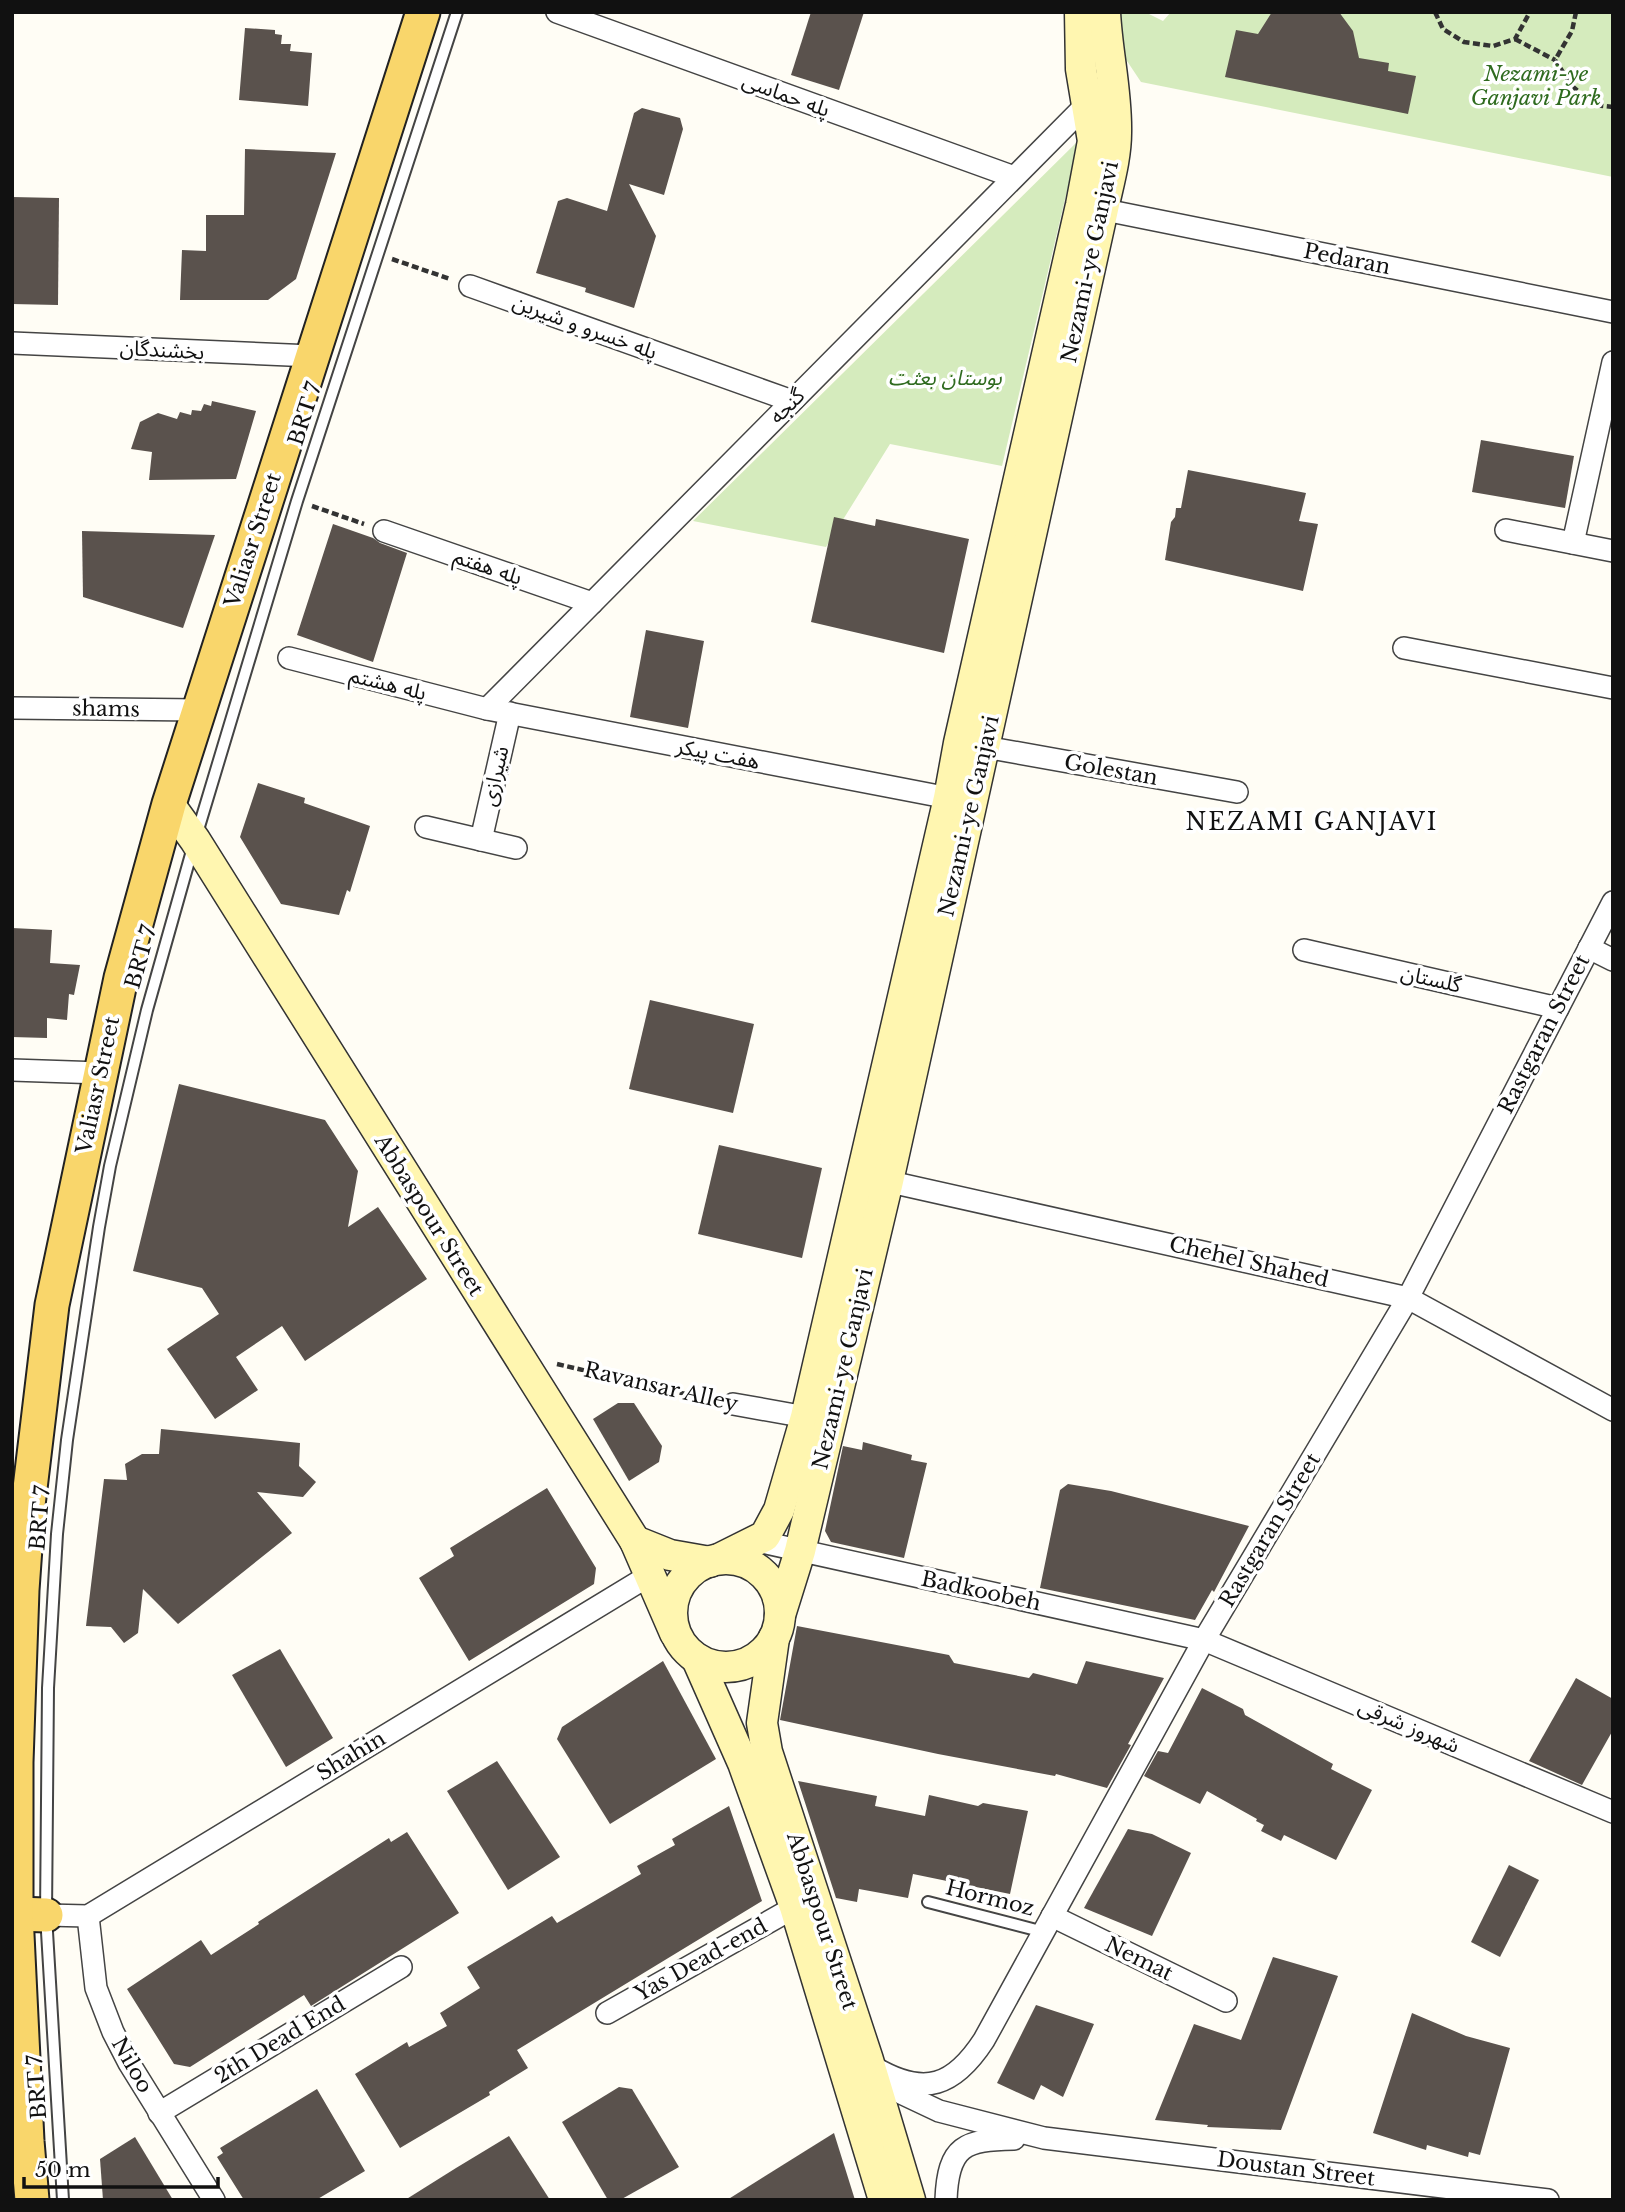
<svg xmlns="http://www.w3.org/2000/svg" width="1625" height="2212" font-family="'Libre Baskerville','Noto Sans Arabic',serif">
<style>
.green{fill:#d5ebbd}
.building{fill:#5a524d}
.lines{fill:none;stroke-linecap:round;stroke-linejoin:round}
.lane-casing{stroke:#444;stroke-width:14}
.street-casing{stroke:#444;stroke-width:24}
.secondary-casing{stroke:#333;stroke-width:33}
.primary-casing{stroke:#222;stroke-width:37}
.path{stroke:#333;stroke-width:4.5;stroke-dasharray:7 3.5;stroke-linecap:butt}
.lane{stroke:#fff;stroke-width:10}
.street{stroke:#fff;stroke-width:21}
.secondary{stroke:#fff6b0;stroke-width:30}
.primary{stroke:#f9d66b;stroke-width:33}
.labels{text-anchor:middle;stroke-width:7;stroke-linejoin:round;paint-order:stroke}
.park-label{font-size:21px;font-style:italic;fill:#2f6b1f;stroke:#fff}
.street-label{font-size:21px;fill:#111;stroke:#fff}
.neighbourhood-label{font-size:23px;letter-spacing:2px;fill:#111;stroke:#fff}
</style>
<rect width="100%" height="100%" fill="#fffdf5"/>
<g class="green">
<polygon points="1116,12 1145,12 1163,21 1171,12 1613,12 1613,177 1141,82 1119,49"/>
<polygon points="1079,140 1002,466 890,444 826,547 693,521"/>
</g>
<g class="building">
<polygon points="811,12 864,12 839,90 791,75"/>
<polygon points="1272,12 1339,12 1353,31 1359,58 1389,63 1388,71 1416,76 1408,114 1225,77 1236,30 1258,34"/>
<polygon points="245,28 275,30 275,34 282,35 281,44 291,44 290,51 312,53 308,106 239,100"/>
<polygon points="642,108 680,118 683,129 664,195 629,184 656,236 634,308 585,292 586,288 536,273 558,201 567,198 607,211 634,113"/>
<polygon points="245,149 336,153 296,279 268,300 180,300 182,250 206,251 206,215 244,215"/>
<polygon points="12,197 59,198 58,305 12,304"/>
<polygon points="212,401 256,411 236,479 149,480 152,452 131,449 140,422 158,413 177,419 180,412 191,415 192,410 201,411 204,404 211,406"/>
<polygon points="1481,440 1574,456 1565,508 1472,492"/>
<polygon points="1188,470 1306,493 1299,521 1318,524 1303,591 1165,560 1171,522 1175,517 1176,508 1181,508"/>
<polygon points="834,517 875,526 876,519 969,539 944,653 811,622"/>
<polygon points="333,524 373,538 380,543 407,553 373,662 297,635"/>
<polygon points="82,531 215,535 183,628 83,597"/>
<polygon points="646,630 704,641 688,728 630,717"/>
<polygon points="258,783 305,798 304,803 370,826 350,892 347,890 339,915 281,904 240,837"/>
<polygon points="12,928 52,930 50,963 80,965 74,995 69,994 67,1020 47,1018 47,1038 12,1037"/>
<polygon points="650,1000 754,1024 733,1113 629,1089"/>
<polygon points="179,1084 325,1120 358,1171 348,1227 378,1207 427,1279 305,1361 282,1326 236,1357 258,1390 215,1419 167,1349 219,1314 202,1288 133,1271"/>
<polygon points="719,1145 822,1168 802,1258 698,1234"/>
<polygon points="618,1403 634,1403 662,1446 659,1462 629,1481 593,1419"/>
<polygon points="161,1429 300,1443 299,1466 316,1482 303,1497 257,1492 292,1533 178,1624 143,1589 138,1633 124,1643 111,1627 86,1626 104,1479 127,1480 125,1464 142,1454 159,1454"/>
<polygon points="863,1442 912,1455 911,1460 927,1463 904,1558 831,1542 825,1531 843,1446 862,1450"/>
<polygon points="1068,1484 1111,1491 1249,1526 1214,1592 1212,1590 1195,1620 1040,1588 1060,1490"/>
<polygon points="547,1488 596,1568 594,1584 469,1661 419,1578 454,1556 450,1548"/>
<polygon points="797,1626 949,1655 954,1663 1029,1678 1033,1673 1077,1684 1086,1661 1164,1678 1128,1744 1131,1745 1107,1788 1056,1774 1055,1776 938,1754 780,1720"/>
<polygon points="280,1649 333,1738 286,1767 232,1675"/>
<polygon points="663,1661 716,1759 610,1824 557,1739 562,1727"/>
<polygon points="1576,1678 1613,1699 1613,1730 1582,1785 1529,1761"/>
<polygon points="1202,1688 1243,1709 1245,1715 1333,1764 1331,1769 1372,1790 1336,1860 1284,1835 1281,1841 1261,1831 1264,1825 1256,1821 1257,1819 1207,1791 1200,1804 1144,1776 1158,1751 1168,1753"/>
<polygon points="497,1761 560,1857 508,1890 447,1791"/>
<polygon points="798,1781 877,1796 875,1806 925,1816 929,1795 978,1806 983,1803 1028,1811 1010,1894 913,1874 908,1898 859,1889 857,1902 836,1898"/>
<polygon points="729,1806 762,1901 517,2050 528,2068 489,2092 490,2095 400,2148 355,2074 407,2042 409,2047 447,2026 440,2013 480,1988 467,1967 552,1916 557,1923 641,1874 637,1866 675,1845 672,1839"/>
<polygon points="1128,1829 1152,1834 1191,1853 1152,1936 1084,1908"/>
<polygon points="407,1832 459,1913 311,2006 304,1995 190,2067 174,2064 127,1989 201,1940 211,1955 259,1924 258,1922 389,1838 391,1842"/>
<polygon points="1509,1865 1539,1880 1500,1957 1471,1942"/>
<polygon points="1273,1957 1338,1976 1281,2130 1207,2127 1208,2125 1155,2120 1194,2024 1241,2040"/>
<polygon points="1036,2005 1094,2024 1063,2097 1041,2085 1034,2100 997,2083"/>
<polygon points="1412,2013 1466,2036 1510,2048 1480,2155 1469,2152 1468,2157 1427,2145 1426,2150 1373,2133"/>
<polygon points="619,2087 632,2089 679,2167 620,2200 608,2200 562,2122"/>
<polygon points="317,2089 365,2171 316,2200 244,2200 217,2157 223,2153 220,2148"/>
<polygon points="834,2133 855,2200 727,2200"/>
<polygon points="509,2136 550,2200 405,2200 456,2168"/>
<polygon points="135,2137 173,2200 103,2200 100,2159"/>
</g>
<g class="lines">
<g class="lane-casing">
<g id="lane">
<polyline points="928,1902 1044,1932"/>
<polyline points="63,2200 46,1915 48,1688 57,1534 67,1440 99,1227 110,1166 147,1010 195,840 297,501 457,12"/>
</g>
</g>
<g class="street-casing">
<g id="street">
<polyline points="557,12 1014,177"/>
<polyline points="1090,207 1613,312"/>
<polyline points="470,286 792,401"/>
<polyline points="12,343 312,356"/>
<polyline points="1506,530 1613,551"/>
<polyline points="384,531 592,603"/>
<polyline points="1573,543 1613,362"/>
<polyline points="1404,648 1613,688"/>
<polyline points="289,658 487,709 949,798"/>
<polyline points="12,708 199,710"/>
<polyline points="487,709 1088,103"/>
<polyline points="985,747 1237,792"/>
<polyline points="426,827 516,848"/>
<polyline points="481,840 510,713"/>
<polyline points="1589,948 1613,960"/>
<polyline points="1304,950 1558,1008"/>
<polyline points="12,1070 101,1073"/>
<polyline points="877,1179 1408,1298 1613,1410"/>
<polyline points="733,1404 806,1417"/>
<polyline points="757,1541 1204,1640 1613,1812"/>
<polyline points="46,1915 88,1916 650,1575"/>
<polyline points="88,1916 96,1988 113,2032 129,2063 214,2200"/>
<polyline points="1052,1916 1226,2001"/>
<polyline points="607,2013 795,1907"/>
<path d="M875,2068C925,2097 954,2086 984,2040L1204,1640L1408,1298L1613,902"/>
<polyline points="887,2081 903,2094 939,2111 1044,2138 1548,2200"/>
<polyline points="159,2113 401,1967"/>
<path d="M946,2200C948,2145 965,2140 1014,2139"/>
</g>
</g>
<g class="secondary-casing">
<g id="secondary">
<polyline points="169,804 195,840 635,1541 675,1633"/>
<polyline points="635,1541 670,1555 710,1562"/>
<polyline points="719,1559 765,1536 779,1510 806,1417 949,798 959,743 1081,205 1093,141 1081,69 1080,12"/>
<circle cx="726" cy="1613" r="54"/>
<path d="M780,1615L800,1551L888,1181L1103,209C1108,185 1116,158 1116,133C1117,92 1107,53 1105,12"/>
<polyline points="774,1638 762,1723 767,1752 868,2060 910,2200"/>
<polyline points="697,1659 743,1763 795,1907 884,2200"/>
</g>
</g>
<g class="primary-casing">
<g id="primary">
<polyline points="16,1914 46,1915"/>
<polyline points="32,2200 27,2141 16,1914 16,1762 22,1590 28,1505 52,1305 121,978 169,804 423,12"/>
</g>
</g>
<g class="path">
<polyline points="1435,12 1443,29 1464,42 1493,46 1515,39 1530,12"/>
<polyline points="1576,12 1572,31 1555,60 1572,86 1594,105 1613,107"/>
<polyline points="1515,39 1555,60"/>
<polyline points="392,259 450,279"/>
<polyline points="312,506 364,524"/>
<polyline points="557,1364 711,1400"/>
</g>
<use href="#lane" class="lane"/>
<use href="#street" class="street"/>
<use href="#secondary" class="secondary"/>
<use href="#primary" class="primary"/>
</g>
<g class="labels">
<g class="park-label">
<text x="1536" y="81">Nezami-ye<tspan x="1536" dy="24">Ganjavi Park</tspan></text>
<text x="945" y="385">بوستان بعثت</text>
</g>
<g class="street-label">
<text transform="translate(786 95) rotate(20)" y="7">پله حماسی</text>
<text transform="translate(1347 259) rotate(11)" y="7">Pedaran</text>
<text transform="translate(1090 262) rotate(-78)" y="7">Nezami-ye Ganjavi</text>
<text transform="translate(585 327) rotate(20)" y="7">پله خسرو و شیرین</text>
<text transform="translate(162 350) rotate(3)" y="7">بخشندگان</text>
<text transform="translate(787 406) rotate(-45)" y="7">گنجه</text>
<text transform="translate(305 414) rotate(-72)" y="7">BRT 7</text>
<text transform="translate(253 540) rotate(-72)" y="7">Valiasr Street</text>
<text transform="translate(488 567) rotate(19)" y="7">پله هفتم</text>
<text transform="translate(388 684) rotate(14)" y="7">پله هشتم</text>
<text transform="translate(106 709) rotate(1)" y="7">shams</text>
<text transform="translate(718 754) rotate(11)" y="7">هفت پیکر</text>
<text transform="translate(1111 770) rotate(10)" y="7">Golestan</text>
<text transform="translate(495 776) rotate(-77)" y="7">شیرازی</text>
<text transform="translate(969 816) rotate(-77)" y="7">Nezami-ye Ganjavi</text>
<text transform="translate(141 957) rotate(-74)" y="7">BRT 7</text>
<text transform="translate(1431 979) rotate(13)" y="7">گلستان</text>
<text transform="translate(1544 1034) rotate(-63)" y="7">Rastgaran Street</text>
<text transform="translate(98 1085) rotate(-78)" y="7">Valiasr Street</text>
<text transform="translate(429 1215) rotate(58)" y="7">Abbaspour Street</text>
<text transform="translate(1249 1262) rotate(13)" y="7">Chehel Shahed</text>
<text transform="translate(843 1369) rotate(-77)" y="7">Nezami-ye Ganjavi</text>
<text transform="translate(661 1387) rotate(13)" y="7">Ravansar Alley</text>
<text transform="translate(40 1518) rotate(-85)" y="7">BRT 7</text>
<text transform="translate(1270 1530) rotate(-59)" y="7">Rastgaran Street</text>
<text transform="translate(981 1591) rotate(12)" y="7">Badkoobeh</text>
<text transform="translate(1409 1726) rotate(23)" y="7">شهروز شرقی</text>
<text transform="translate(351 1756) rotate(-31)" y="7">Shahin</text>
<text transform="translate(990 1898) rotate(14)" y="7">Hormoz</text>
<text transform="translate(822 1921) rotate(72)" y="7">Abbaspour Street</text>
<text transform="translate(1139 1959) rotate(26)" y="7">Nemat</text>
<text transform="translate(701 1960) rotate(-29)" y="7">Yas Dead-end</text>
<text transform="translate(280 2040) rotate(-31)" y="7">2th Dead End</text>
<text transform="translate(132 2065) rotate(60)" y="7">Niloo</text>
<text transform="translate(37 2087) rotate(-94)" y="7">BRT 7</text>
<text transform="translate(1296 2169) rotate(7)" y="7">Doustan Street</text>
</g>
<g class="neighbourhood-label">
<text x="1312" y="830">NEZAMI GANJAVI</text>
</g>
</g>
<rect width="1625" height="2212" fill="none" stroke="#111111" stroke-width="28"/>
<path d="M24 2177v10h194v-10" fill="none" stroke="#111111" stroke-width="3.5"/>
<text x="35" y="2177" font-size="21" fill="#111111" stroke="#ffffff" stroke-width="5" paint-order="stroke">50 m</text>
</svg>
